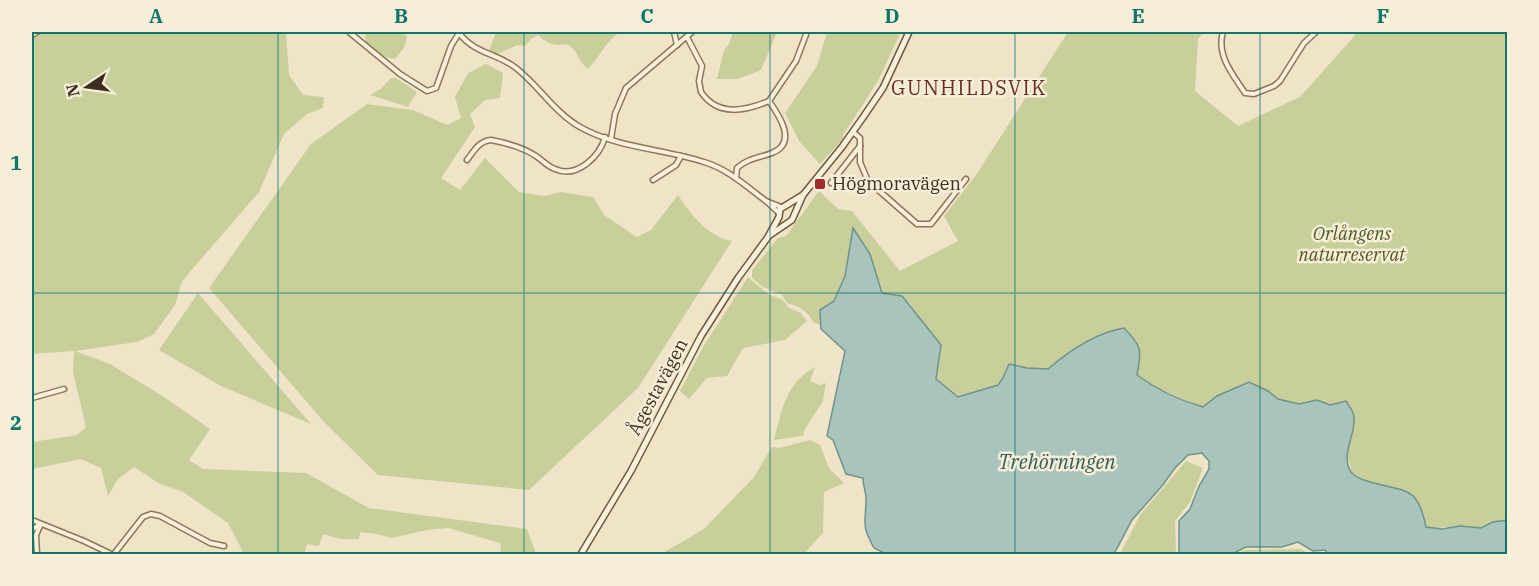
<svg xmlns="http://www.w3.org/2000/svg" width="1539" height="586" font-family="'IBM Plex Serif',serif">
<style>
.green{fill:#c9cf9b}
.water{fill:#a9c4bc;stroke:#6f938a;stroke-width:1.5}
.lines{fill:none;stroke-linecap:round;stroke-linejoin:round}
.street-casing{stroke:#8d765c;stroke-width:7}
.secondary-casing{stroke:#6f573f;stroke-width:8}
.street{stroke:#faf1dc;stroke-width:4}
.secondary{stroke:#faf1dc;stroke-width:5}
.grid{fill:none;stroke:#0f766e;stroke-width:1.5;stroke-opacity:0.55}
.poi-dot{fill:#9e2a2b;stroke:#f7eed8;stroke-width:2}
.labels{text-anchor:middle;stroke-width:5;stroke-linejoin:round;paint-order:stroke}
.poi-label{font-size:18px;fill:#3d2e20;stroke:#f7eed8;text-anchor:start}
.park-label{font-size:18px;font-style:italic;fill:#4d5a26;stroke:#f7eed8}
.street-label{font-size:18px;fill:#3d2e20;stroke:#f7eed8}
.neighbourhood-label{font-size:20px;letter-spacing:1.5px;fill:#6b2e1e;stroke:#f7eed8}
.water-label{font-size:20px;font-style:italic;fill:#2f5d5a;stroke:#f7eed8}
.neatline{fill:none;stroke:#0f766e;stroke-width:2}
.grid-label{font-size:20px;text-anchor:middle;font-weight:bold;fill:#0f766e}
</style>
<rect width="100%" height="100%" fill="#f0e4c8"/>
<g class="green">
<polygon points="38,32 286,32 289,75 303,95 324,97 323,108 307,114 284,134 259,192 189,273 182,282 175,305 154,334 137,342 75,351 110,364 161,395 210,429 189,460 203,469 306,473 369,508 527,529 536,554 501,554 500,543 448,528 427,530 392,538 377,534 360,532 359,539 340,539 323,534 319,546 307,544 304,554 244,554 228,523 183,492 160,484 134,467 118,479 108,496 101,468 81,459 32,469 32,442 77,435 86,427 73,372 74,351 32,354 32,39"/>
<polygon points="365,32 402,32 407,37 404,48 395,59 385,57 366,45"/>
<path d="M496,32H621C605,41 600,57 588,69C576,59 580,52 567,44C554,46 547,44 538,35L531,39L525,46L517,45L498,54L489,51Z"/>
<polygon points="733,32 777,32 761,70 738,79 717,79 724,50 729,44"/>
<polygon points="827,32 901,32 878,81 843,135 843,139 820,164 799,141 785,113 817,66"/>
<path d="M1068,32H1204L1198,39L1195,91L1238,126L1300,97L1358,32H1507V521L1477,530L1460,526L1437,528L1429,531L1383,486L1371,482L1368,484L1352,472L1333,406L1310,402L1299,404L1278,399L1270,392L1205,408L1159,389L1151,388L1146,381L1089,340L1080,345L1056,368L1003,378C993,390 973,396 958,399L935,380L941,345L918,317L910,304L881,293L870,254L853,229L845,276L834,301L820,310V325L813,322L809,315L799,307L787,303L782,295L763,287L752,278V270L778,238L786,236L819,191L838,209L852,211L900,271L958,241L944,216L976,175Z"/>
<path d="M486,64L503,73L500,98L485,100L470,114L475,127L441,178L460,190L485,158L519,192L544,196L561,192L593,197L604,215L637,237L651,230L678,195C692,216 707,236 732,241L638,388L529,490L378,475L323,421L209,288L311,144L367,104L413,110L447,125L461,118L455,97L468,73Z"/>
<polygon points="391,78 396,78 417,92 408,107 370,95 382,88"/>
<polygon points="748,277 768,294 783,300 789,308 801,313 807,321 785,340 743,348 727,376 707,378 689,399 680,391 703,347"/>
<polygon points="198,293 311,424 221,386 159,350"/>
<path d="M815,367L810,381L820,385L826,383L823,401L805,429L803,436L774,440C782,409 786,383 815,367Z"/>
<polygon points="810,440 820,445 829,468 844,483 824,492 823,533 804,554 661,554 704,529 754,477 772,447 779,448"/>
<polygon points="1186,461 1203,468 1190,502 1175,521 1176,554 1120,554 1140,515"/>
<polygon points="1301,549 1309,554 1237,554 1245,550"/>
</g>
<path class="water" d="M853,228L870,254L882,293L902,296L941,345L936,379L958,397L998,385L1003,378L1009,364L1027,368L1048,369C1070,350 1095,333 1124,328C1142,346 1142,350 1137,375C1157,390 1179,400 1203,407L1217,396L1249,382L1268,391L1278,399L1299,404L1317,400L1330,405L1346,401C1349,406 1354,412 1354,417C1356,435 1340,455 1351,472C1354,476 1362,480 1367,481C1405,493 1417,483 1426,527L1442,529L1460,526L1481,528L1493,522L1507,520V554H1328L1325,550L1313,551L1298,542L1282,547H1246L1232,554H1179V521L1190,509L1199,486L1209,469V461L1202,453L1188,455L1175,468L1162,486L1132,520L1114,554H886L874,548C862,526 865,526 866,502C867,494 863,487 863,478L846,474L833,440L827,436L845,351L821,329L820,310L834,301L845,276Z"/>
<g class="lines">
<g class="street-casing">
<g id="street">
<polyline points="349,32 400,74 427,91 436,88 451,46 459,33"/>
<path d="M458,32C476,55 495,52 516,68C539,86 554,112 580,127C617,148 664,149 704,162C728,169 747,187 766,201"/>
<polyline points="674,32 677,45"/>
<path d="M1223,32C1216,55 1233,75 1245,93L1254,94L1274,86L1280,81L1304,43L1316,32"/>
<polyline points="32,35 37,32"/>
<path d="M687,37L702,66L699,81L701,92C718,117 745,111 769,101L796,61L807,32"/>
<polyline points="853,132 860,138 860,162 868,181 917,224 931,224 966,179"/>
<polyline points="611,139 615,114 626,88 692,32"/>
<path d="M467,160C474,151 479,141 491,140C507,143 522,147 536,156C542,160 548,167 555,169C577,179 600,156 605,137"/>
<path d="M736,178L737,168C748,158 759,158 772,153C798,143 779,115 769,101"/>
<polyline points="653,180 676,165 681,156"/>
<polyline points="831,183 860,146"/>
<polyline points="778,212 766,201 781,207"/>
<polyline points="32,398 64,389"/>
<polyline points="32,520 84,541 111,554"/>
<polyline points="32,530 40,524"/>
<polyline points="37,554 36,535 41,524"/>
<polyline points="114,554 143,517 151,514 160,516 210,543 224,546"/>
</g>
</g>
<g class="secondary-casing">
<g id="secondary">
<polyline points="770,235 792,220 803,195 842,147 864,116 883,88 909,32"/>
<polyline points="581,554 631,471 701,336 738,278 768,237 779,217 780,209 803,195"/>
</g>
</g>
<use href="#street" class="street"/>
<use href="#secondary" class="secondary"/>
</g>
<path class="grid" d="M278,32V554M524,32V554M770,32V554M1015,32V554M1260,32V554M32,293H1508"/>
<rect class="poi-dot" x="814" y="178" width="12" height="12" rx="3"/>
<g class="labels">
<g class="poi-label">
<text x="832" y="190">Högmoravägen</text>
</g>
<g class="park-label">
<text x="1352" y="240">Orlångens<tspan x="1352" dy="21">naturreservat</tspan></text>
</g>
<g class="street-label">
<text transform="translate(658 387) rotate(-62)" y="6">Ågestavägen</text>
</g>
<g class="neighbourhood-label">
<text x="969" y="95">GUNHILDSVIK</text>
</g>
<g class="water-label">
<text x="1057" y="469">Trehörningen</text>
</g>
</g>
<rect width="1539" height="586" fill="none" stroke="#f7eed8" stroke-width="66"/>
<g transform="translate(87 87) rotate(257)" stroke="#f7eed8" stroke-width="4.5" paint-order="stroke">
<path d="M0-4.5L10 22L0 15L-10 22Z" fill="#3d2e20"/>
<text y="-9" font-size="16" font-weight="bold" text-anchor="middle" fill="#3d2e20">N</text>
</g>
<rect x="33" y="33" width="1473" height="520" class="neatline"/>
<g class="grid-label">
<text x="156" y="23">A</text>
<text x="401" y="23">B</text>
<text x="647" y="23">C</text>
<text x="892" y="23">D</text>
<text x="1138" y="23">E</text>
<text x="1383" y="23">F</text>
<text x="16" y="170">1</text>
<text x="16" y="430">2</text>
</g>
</svg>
